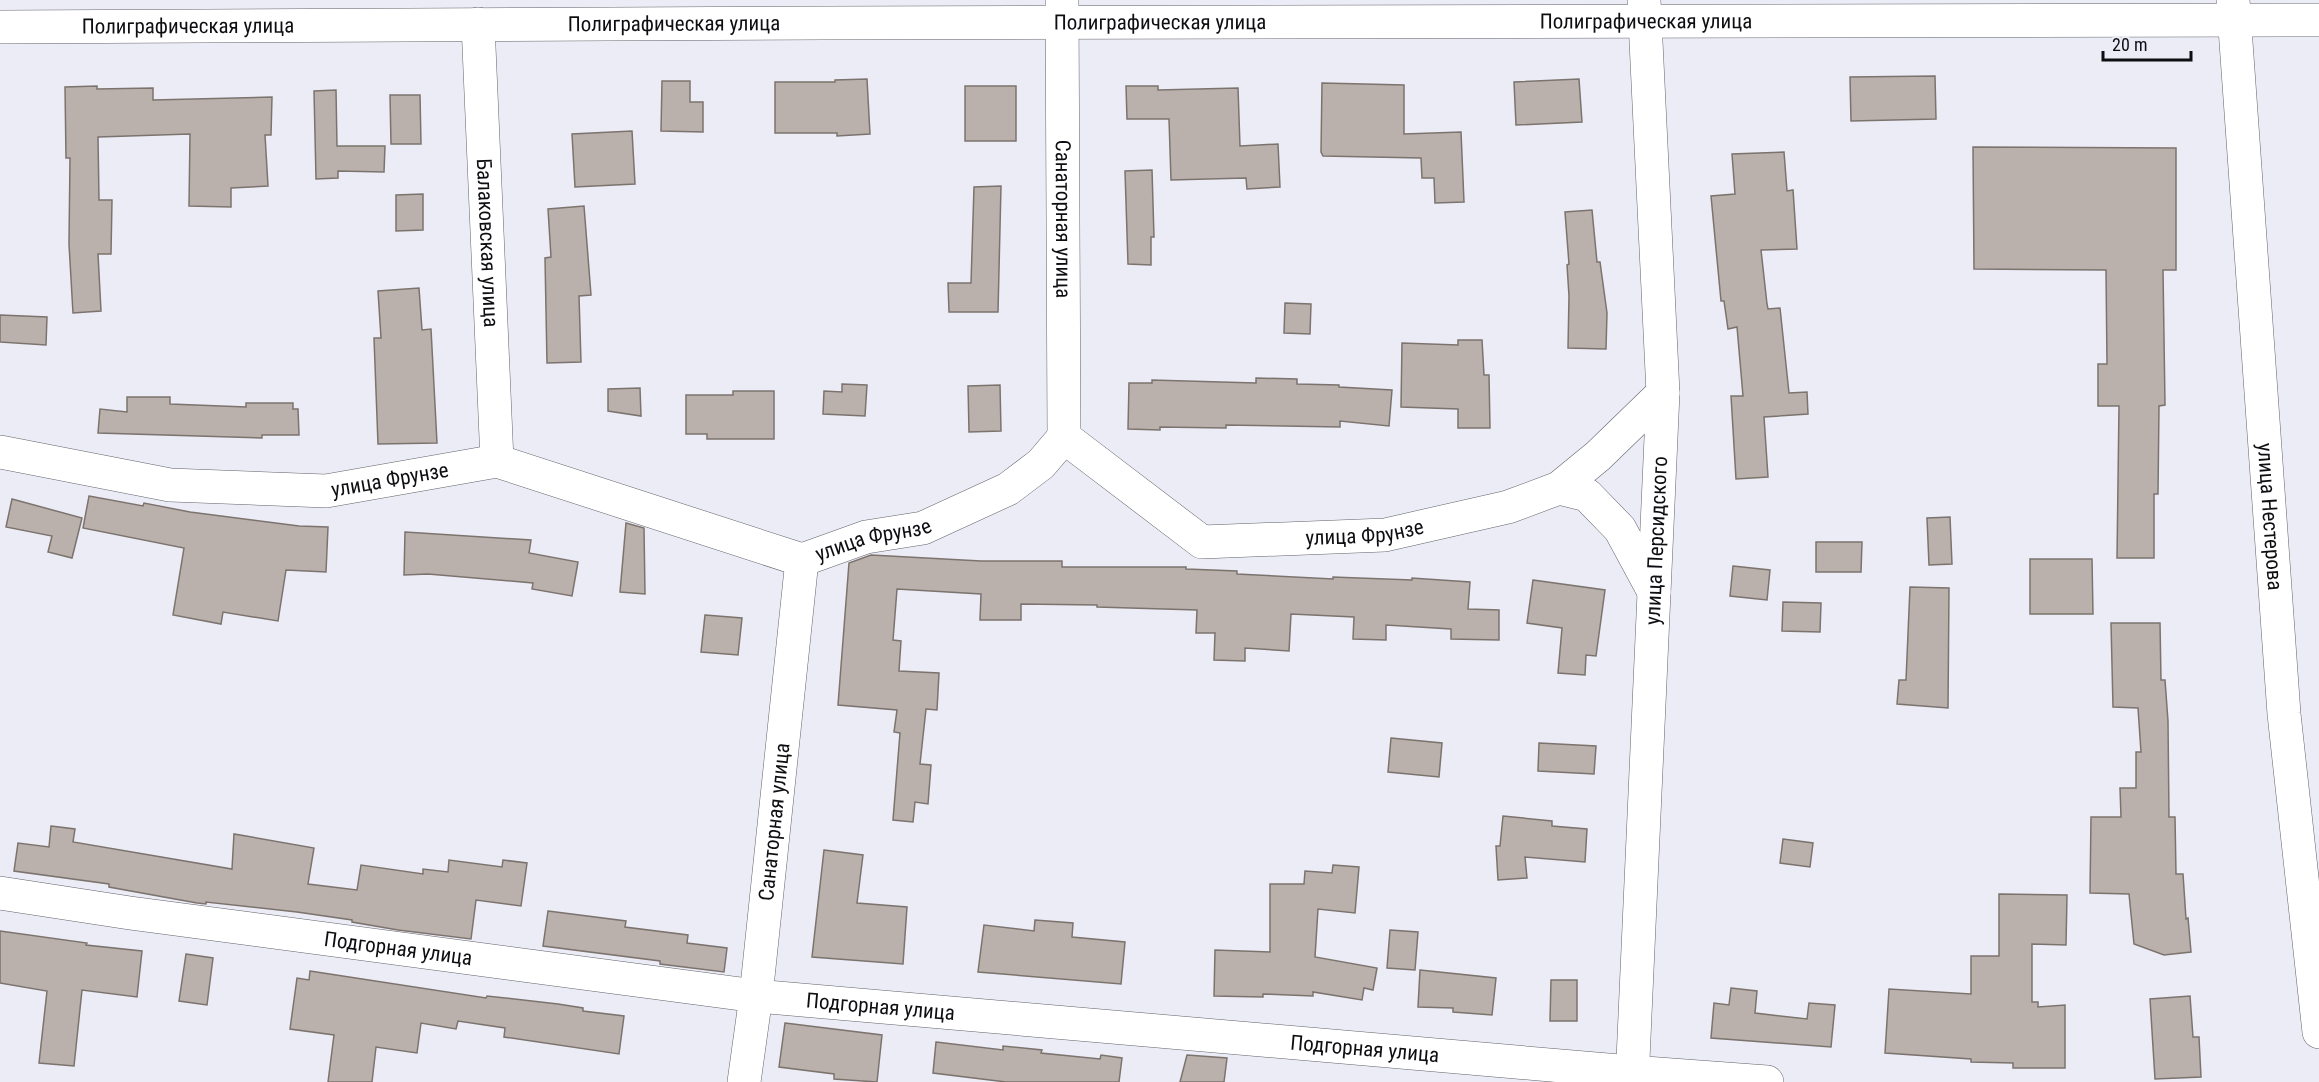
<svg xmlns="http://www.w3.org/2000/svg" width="2319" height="1082" font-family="'Roboto Condensed',sans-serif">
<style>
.building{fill:#bbb1ac;stroke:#7c736e;stroke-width:1.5}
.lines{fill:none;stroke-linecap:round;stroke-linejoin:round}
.street-casing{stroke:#62636b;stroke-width:34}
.secondary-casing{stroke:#62636b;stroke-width:34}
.primary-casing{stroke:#62636b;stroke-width:34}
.street{stroke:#fff;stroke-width:33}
.secondary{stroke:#fff;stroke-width:33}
.primary{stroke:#fff;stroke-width:33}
.labels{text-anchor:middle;stroke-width:4.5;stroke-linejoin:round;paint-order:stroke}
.street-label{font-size:21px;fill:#0e0e12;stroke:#ebecf6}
</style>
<rect width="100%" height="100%" fill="#ebecf6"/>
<g class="building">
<polygon points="1935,76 1936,119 1851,121 1850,77"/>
<polygon points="867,79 870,134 837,136 837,133 775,133 775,82 835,82 835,80"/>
<polygon points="1579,79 1582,122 1516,125 1514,82"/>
<polygon points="662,81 690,81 690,102 703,102 703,132 661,131"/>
<polygon points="1322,83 1404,85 1404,134 1461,132 1464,202 1435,203 1434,178 1422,178 1421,158 1323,156 1321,152"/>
<polygon points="97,86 97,89 153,88 153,100 272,97 271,135 265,135 268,186 231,188 231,207 189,206 190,134 98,137 99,200 112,200 111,254 98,254 101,311 73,313 69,244 70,158 66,158 65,87"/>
<rect x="965" y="86" width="51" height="55"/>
<polygon points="1126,86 1158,86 1158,90 1238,88 1240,146 1278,144 1280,187 1247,189 1246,178 1171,180 1169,119 1127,119"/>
<polygon points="336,90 337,146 385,146 384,172 338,171 338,178 316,179 314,91"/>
<polygon points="390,95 420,95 421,144 391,144"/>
<polygon points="632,131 635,184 575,187 572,134"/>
<polygon points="1973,147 2176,148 2176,270 2163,270 2165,405 2159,406 2158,494 2154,494 2154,558 2117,558 2119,406 2098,406 2098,364 2107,364 2106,270 1974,269"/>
<polygon points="1784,152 1787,191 1793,190 1797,249 1761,250 1767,304 1768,309 1780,308 1789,393 1807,392 1808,414 1764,417 1768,477 1736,479 1731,396 1743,396 1737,327 1728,329 1724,301 1721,301 1711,196 1735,194 1732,154"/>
<polygon points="1152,170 1154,237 1151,237 1151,265 1128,264 1125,171"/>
<polygon points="1001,186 998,312 949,312 948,283 971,283 974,187"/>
<polygon points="423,194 423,230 396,231 396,195"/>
<polygon points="584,206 591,295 579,296 581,362 547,363 545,258 551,257 548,209"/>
<polygon points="1592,210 1597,262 1600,262 1607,313 1606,349 1568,348 1569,296 1567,265 1569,264 1565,212"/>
<polygon points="419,288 422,330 431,329 437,443 378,444 374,338 381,338 378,291"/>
<polygon points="1285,303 1311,304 1310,334 1284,333"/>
<polygon points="0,315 47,317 46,345 0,342"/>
<polygon points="1458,340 1482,340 1484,375 1489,375 1490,428 1458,428 1458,409 1401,407 1402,343 1458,345"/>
<polygon points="1256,378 1297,379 1297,384 1339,385 1339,387 1392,390 1389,426 1340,421 1340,427 1226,425 1226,428 1160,427 1160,430 1128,429 1129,383 1152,383 1152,380 1256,383"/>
<polygon points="842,384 867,385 865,416 823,414 824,391 842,392"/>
<polygon points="1000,385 1001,431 969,432 968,386"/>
<polygon points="640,388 641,416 608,411 608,389"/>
<polygon points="733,391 774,391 774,439 707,439 707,434 686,434 686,395 733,395"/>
<polygon points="127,397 170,397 170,404 246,407 246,403 293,403 293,409 298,409 299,435 262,435 262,438 98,433 100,409 127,412"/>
<polygon points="89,496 143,506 144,503 190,512 299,526 328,527 326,572 286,570 278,621 223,612 221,624 173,615 184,548 83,528"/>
<polygon points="12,499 82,518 72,558 48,552 52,536 6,527"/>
<polygon points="1950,517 1952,564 1929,565 1927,518"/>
<polygon points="626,523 644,528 645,594 620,592"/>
<polygon points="405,532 531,540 529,553 578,562 572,596 532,589 533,583 428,574 404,575"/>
<polygon points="1816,542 1862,542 1861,572 1816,572"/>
<polygon points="871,555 981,561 1062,561 1062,567 1186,567 1186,569 1237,571 1237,574 1333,579 1333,577 1412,580 1412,578 1470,582 1468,609 1499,610 1499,640 1451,639 1451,629 1386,625 1386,640 1353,639 1354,617 1291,614 1289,651 1245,648 1245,661 1214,660 1215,633 1196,633 1197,610 1097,607 1097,605 1021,604 1021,620 980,620 981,594 897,589 893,640 901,641 899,671 939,673 937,710 926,709 920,764 931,765 928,804 915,802 913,822 893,820 900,733 894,732 897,710 838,705 849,563"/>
<polygon points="2030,559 2092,559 2093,614 2030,614"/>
<polygon points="1733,566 1770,570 1767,600 1730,596"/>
<polygon points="1533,580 1605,590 1596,656 1586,655 1585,675 1558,673 1562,628 1527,623"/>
<polygon points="1910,587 1949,588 1948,708 1897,704 1899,680 1906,680"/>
<polygon points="1783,602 1821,603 1820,632 1782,631"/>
<polygon points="705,615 742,618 738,655 701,652"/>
<polygon points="2111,623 2160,623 2161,680 2165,680 2168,721 2169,817 2175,817 2176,874 2183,874 2186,919 2188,918 2191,952 2164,955 2134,944 2129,894 2090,893 2091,817 2121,817 2120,788 2136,788 2136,752 2141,752 2138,708 2113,707"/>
<polygon points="1391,738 1442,743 1439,777 1388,772"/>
<polygon points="1539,743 1596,746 1594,774 1538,771"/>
<polygon points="1503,816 1552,821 1552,826 1587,829 1585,862 1525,857 1527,878 1498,880 1496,846 1500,846"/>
<polygon points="51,826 75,829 73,842 232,869 234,834 314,848 308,884 357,890 361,865 423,874 423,869 448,872 449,860 502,867 503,860 527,863 521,906 476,900 471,939 398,930 352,922 352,920 297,912 206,902 206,904 197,903 109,887 109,884 14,871 18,843 49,847"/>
<polygon points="1783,839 1813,843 1810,867 1780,863"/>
<polygon points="824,850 863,855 857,903 907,907 903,964 812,957"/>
<polygon points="1333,865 1359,867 1355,913 1318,909 1315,957 1377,968 1373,990 1364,988 1362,1000 1313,992 1313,996 1263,994 1263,997 1214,996 1215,950 1270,952 1270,884 1304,884 1305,871 1332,873"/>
<polygon points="1999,894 2067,895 2066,945 2032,944 2032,1002 2038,1002 2038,1007 2065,1005 2065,1068 2013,1068 2013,1063 1971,1062 1971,1059 1885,1053 1889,989 1971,994 1971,956 1999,956"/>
<polygon points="548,911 626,921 625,927 688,935 687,943 727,948 724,972 660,964 660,961 543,946"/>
<polygon points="1035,920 1073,923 1072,937 1125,942 1121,984 978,972 984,925 1034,931"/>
<polygon points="1390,930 1418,932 1415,970 1387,968"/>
<polygon points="0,931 87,943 86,945 142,951 137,997 82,990 74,1066 39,1063 47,991 0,983"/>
<polygon points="186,954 213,958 207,1005 179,1001"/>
<polygon points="1420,970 1496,978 1492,1015 1453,1012 1453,1008 1418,1007"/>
<polygon points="310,971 486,998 487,996 558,1004 583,1008 583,1011 624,1016 619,1054 504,1037 505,1028 458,1021 456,1029 421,1023 417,1053 376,1047 372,1082 328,1082 334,1035 290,1029 297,978 309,980"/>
<polygon points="1551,980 1577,980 1577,1021 1550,1021"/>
<polygon points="1731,988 1757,991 1755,1013 1807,1019 1809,1003 1835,1005 1831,1047 1711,1038 1714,1003 1729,1005"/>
<polygon points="2190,996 2193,1037 2199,1037 2201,1077 2155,1079 2150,999"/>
<polygon points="785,1023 882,1035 877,1082 834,1079 834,1074 779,1067"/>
<polygon points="936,1042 1003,1050 1003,1046 1042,1050 1041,1053 1100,1059 1101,1055 1122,1058 1119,1082 1006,1082 933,1073"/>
<polygon points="1187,1055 1227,1058 1224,1082 1180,1082"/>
</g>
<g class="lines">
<g class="street-casing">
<g id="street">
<path id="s1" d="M1062,0L1064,437"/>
<path id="s2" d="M478,24L497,461"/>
<path id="s3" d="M0,452L170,485L326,491L497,461L802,560L866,537L923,528L1008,489L1041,464L1064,437L1202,542L1385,535L1508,507L1559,488L1598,456L1663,393"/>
<polyline points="1559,488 1587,495 1620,529 1654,592"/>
<path id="s4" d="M0,893L130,913L756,996L1631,1072L1767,1082"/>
<path id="s5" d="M744,1082L756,996L802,560"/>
<path id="s6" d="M1632,1082L1663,393L1644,0"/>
</g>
</g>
<g class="secondary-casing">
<g id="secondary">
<path id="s7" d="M2233,0L2284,714L2319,1032"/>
</g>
</g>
<g class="primary-casing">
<g id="primary">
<path id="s8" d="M0,27L825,23L2319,20"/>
</g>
</g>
<use href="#street" class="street"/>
<use href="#secondary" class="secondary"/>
<use href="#primary" class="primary"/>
</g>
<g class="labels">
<g class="street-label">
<text dy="7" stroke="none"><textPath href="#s8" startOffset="1646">Полиграфическая улица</textPath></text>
<text dy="7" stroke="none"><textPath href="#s8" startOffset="1160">Полиграфическая улица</textPath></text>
<text dy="7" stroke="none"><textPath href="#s8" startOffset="674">Полиграфическая улица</textPath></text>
<text dy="7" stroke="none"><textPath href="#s8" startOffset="188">Полиграфическая улица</textPath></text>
<text dy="7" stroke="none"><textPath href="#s1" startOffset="219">Санаторная улица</textPath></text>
<text dy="7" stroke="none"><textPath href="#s2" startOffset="219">Балаковская улица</textPath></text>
<text dy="7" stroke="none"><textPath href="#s3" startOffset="394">улица Фрунзе</textPath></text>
<text dy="7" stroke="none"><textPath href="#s7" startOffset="518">улица Нестерова</textPath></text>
<text dy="7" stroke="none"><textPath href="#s3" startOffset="1456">улица Фрунзе</textPath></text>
<text dy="7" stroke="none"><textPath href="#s3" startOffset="898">улица Фрунзе</textPath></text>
<text dy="7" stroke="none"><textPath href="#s6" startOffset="542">улица Персидского</textPath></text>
<text dy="7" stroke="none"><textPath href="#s5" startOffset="262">Санаторная улица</textPath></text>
<text dy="7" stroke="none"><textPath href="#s4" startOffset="402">Подгорная улица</textPath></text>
<text dy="7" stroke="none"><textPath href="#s4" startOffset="888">Подгорная улица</textPath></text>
<text dy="7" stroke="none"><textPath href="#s4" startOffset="1374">Подгорная улица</textPath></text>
</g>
</g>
<path d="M2103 51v9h88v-9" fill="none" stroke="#0e0e12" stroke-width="3"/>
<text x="2112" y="51" font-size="18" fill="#0e0e12" stroke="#ebecf6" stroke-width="4.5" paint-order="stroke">20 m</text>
</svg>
